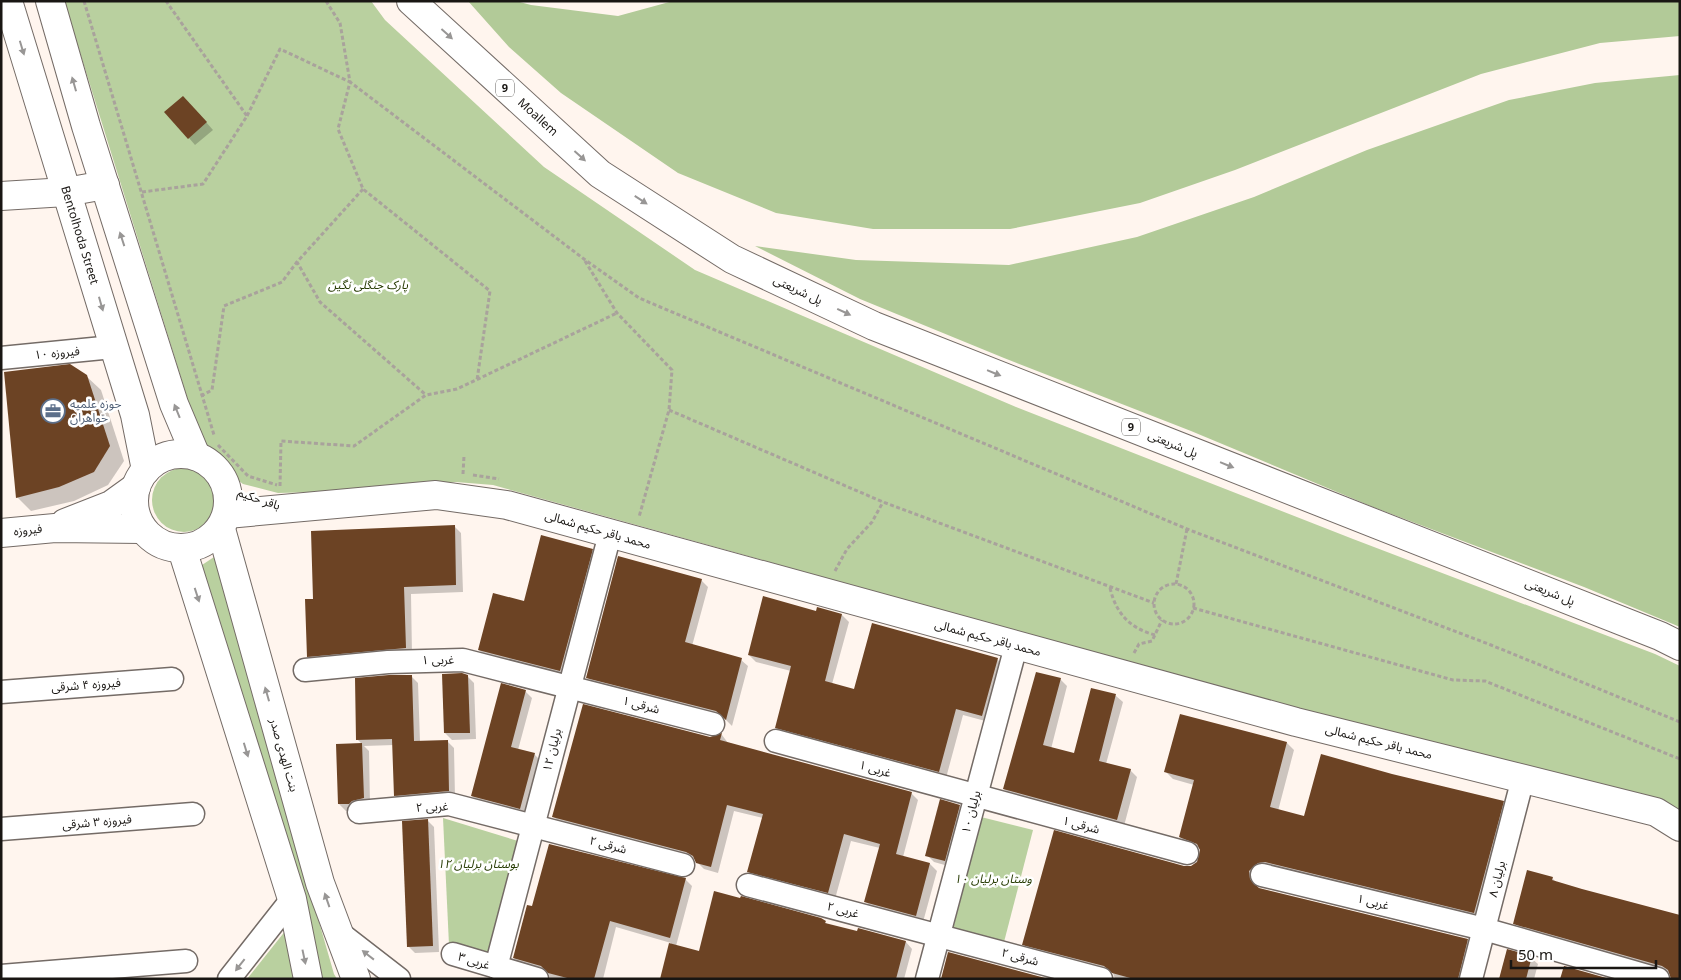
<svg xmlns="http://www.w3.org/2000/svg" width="1681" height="980" font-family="Georgia,'Noto Sans Arabic',serif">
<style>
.green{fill:#b9d09f}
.forest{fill:#b2ca98}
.shadow{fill:#0003}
.building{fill:#6c4324}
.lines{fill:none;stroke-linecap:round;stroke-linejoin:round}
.minor-casing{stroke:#746b66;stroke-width:25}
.tertiary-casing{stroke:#746b66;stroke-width:30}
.secondary-casing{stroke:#746b66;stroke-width:30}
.primary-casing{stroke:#746b66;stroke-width:30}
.path{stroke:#a9a29c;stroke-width:3;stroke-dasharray:4 2.5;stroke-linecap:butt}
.minor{stroke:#fff;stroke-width:22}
.tertiary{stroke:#fff;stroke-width:28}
.secondary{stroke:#fff;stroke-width:28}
.primary{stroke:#fff;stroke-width:28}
.oneway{fill:#989695}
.labels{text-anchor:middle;stroke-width:5;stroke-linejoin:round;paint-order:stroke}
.shield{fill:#fff;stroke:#5e5c5a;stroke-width:1}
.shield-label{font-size:11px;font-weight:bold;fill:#191613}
.street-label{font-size:12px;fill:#191613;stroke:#fff}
.park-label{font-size:12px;font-style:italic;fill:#283c04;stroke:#fff}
.service-label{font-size:12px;fill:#4e5e75;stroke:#fff;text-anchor:start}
</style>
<rect width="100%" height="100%" fill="#fff5ee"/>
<g class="green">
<polygon points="64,1 371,1 385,20 544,167 695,270 1016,407 1353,539 1655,654 1680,666 1680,812 1038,637 493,485 456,482 390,490 278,493 243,484 205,455"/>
<circle cx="184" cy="500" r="32"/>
<polygon points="214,557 334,974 337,979 320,979 299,886 202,565"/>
<polygon points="981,817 1033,830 1004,942 953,929"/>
<polygon points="443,818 518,841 487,957 449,945"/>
<polygon points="286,930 297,979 247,979"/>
</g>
<g class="forest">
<polygon points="468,1 516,1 531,5 618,16 673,1 1680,1 1680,36 1600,43 1481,74 1235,170 1140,203 1010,229 873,229 776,213 678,173 561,93 509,47"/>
<polygon points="1680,75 1680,627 1584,587 1373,507 1191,431 1004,358 860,299 755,246 856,260 1009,265 1137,237 1254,197 1367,150 1509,100 1595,83"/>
</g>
<g class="shadow">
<polygon points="190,104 213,130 195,145 189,138"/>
<polygon points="86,376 101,390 124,461 108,485 74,501 31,511 17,497"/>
<polygon points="454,526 461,533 463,592 411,594 412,655 315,663 308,656 314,600"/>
<polygon points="592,550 599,557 567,677 486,657 479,650 525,603"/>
<polygon points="701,580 708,587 692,646 741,660 748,666 732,726 724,718 594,684 587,677"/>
<polygon points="818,609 842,615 849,622 832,684 855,691 997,659 1004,666 989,722 963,715 946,778 783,735 776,728 791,671 756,662 749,655 817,612"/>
<polygon points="411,676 418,683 420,742 447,741 454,748 455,797 402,802 395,795 394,745 364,746 369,751 370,805 356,811 346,811 339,804 337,745 362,744 357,739"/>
<polygon points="467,676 474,683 476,739 452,740 445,733"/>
<polygon points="1060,679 1067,686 1051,749 1075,755 1092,689 1116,696 1123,702 1106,764 1130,770 1137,777 1124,826 1011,796 1004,789"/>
<polygon points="525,691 532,698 518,750 534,754 541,761 527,815 479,803 472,796"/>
<polygon points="1181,715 1287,743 1294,750 1278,811 1305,818 1392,775 1503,802 1510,809 1481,919 1256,879 1256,887 1258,889 1467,940 1474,947 1467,979 1115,979 1113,973 1031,951 1024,944 1183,867 1191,867 1201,857 1201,849 1187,844 1180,837 1194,785 1173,779 1166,772"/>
<polygon points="722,735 728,743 911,793 918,800 903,857 930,864 937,871 923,922 873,909 866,902 880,848 851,841 835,899 755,879 749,872 763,818 734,811 718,873 704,869 694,859 561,824 554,817 710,738"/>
<polygon points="959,806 966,813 952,867 934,862 927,855"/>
<polygon points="427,820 434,827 439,952 415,953 408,946"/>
<polygon points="1552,878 1557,883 1680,917 1670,973 1522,930 1515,923"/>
<polygon points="685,879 692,886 676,946 700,953 825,922 829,926 906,942 912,949 904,979 661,979 671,943 616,927 603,979 550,979 549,974 521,965 514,958 533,908"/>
<polygon points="1531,958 1538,964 1534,979 1500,979"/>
</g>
<g class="building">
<polygon points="183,96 207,122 188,139 164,112"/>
<polygon points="70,364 87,375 110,446 94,472 59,487 16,498 4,372"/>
<polygon points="455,525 456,585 404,587 406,648 307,657 305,599 313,599 311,531"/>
<polygon points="541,535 593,549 560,671 478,650 493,593 524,601"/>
<polygon points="618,556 702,579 685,642 742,658 726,720 716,711 586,678"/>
<polygon points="763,596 816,611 817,607 842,614 825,681 854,689 872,623 998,658 982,716 956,709 939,772 775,728 791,666 748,655"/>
<polygon points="1036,672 1061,678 1043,745 1074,753 1091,688 1116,694 1099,761 1131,769 1117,820 1003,789"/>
<polygon points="462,673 468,675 470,733 444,733 442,674"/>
<polygon points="389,675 412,675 414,741 448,740 449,791 394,796 392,739 356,740 355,678"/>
<polygon points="501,683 526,690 511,747 535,753 520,809 471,796"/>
<polygon points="583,704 710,737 722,733 720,740 912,792 896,854 930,863 916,916 864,902 880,844 844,834 828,893 747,872 763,814 727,805 711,867 696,863 693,856 686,852 552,817"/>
<polygon points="1180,714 1287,742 1270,807 1304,816 1321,754 1392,774 1504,801 1474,913 1265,862 1258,863 1249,871 1250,879 1259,888 1468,939 1458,979 1134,979 1112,973 1104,966 1022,945 1054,830 1184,866 1191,866 1197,862 1200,850 1197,844 1179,837 1194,780 1164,772"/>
<polygon points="362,743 364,798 352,801 349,804 338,804 336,744"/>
<polygon points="940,799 960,805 945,861 925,856"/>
<polygon points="428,819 433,946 407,947 402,821"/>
<polygon points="549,844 686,878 670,938 610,921 594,979 571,979 548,973 541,966 513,958 527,905 532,906"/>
<polygon points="1527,870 1553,877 1552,880 1582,889 1680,915 1680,979 1671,979 1668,970 1662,966 1513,924"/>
<polygon points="714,891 740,898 741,896 821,918 826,921 825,923 857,931 858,928 906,941 896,979 660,979 669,943 699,951"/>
<polygon points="1507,949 1532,956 1526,979 1499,979"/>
<polygon points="948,952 1049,979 941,979"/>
<polygon points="1564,966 1610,979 1560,979"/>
</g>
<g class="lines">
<g class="minor-casing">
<g id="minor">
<polyline points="1,358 113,347"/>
<polyline points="305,670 388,662 463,660 713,724"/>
<polyline points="1,692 172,679"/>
<polyline points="776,741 1187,853"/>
<polyline points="359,812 449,804 683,865"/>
<polyline points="1,829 193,814"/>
<polyline points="1262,875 1484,929 1658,979"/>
<polyline points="748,885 1101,979"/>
<polyline points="337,931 399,979"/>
<polyline points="453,954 537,979"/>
<polyline points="496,967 610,534"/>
<polyline points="1,976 186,961"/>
<polyline points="229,979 292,899"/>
<polyline points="927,979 1016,646"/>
<polyline points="1471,979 1523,778"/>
</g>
</g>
<g class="tertiary-casing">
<g id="tertiary">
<path id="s1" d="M8,1L135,415L146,470"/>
<polyline points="50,1 86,126 174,404 196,456"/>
<polyline points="1,196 66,192"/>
<circle cx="181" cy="501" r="47"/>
<polyline points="227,514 436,495 507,505 1296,722 1656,812 1680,827"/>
<polyline points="65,523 111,505 136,487"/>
<polyline points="221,529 320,883 356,979"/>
<polyline points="1,533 55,528 142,529"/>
<polyline points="182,549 292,899 308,979"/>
</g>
</g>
<g class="secondary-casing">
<polyline id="secondary" points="66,192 105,185"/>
</g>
<g class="primary-casing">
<g id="primary">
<path id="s2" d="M411,1L600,174L732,259L874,326L1660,636L1680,646"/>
</g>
</g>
<g class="path">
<polyline points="84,1 214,435"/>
<polyline points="326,1 340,23 350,82 584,259 639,298 1187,529 1491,645 1680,722"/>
<polyline points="247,116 280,49 350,82 338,129 363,189 490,291 477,380"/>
<polyline points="363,189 297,262 320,302 426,395"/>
<polyline points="142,192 203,184 247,116 166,1"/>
<polyline points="585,261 617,313 672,370 669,410 639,517"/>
<polyline points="201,396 212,390 224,306 282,282 297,262"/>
<polyline points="669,410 883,502 1154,603"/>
<polyline points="218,445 248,476 277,485"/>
<polyline points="463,474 464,456"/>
<polyline points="473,475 499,479"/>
<polyline points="280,486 281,441 354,446 426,395 457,389 617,313"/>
<polyline points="835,571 847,549 872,522 883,502"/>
<polyline points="1176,584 1187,529"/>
<circle cx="1174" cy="604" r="20"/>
<path d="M1110,588C1116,613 1129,628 1155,635"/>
<polyline points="1193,608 1453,680 1485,681 1680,759"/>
<polyline points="1134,653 1139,644 1152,641 1162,620"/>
</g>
<use href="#minor" class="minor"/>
<use href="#tertiary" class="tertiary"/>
<use href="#secondary" class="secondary"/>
<use href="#primary" class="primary"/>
</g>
<defs><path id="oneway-solid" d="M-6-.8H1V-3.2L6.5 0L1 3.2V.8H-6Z" transform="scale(1.25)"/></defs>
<g class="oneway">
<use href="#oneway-solid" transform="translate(447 34) rotate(42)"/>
<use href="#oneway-solid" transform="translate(22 48) rotate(73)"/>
<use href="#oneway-solid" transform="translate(74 84) rotate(-106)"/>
<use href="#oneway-solid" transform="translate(580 156) rotate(42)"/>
<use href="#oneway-solid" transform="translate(641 200) rotate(33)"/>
<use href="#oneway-solid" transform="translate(122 239) rotate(-108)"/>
<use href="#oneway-solid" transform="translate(101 304) rotate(74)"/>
<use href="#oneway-solid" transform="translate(844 312) rotate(25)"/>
<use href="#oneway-solid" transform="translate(994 373) rotate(22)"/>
<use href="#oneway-solid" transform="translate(177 411) rotate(-112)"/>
<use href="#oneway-solid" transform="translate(1227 465) rotate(22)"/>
<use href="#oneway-solid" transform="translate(197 595) rotate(72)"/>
<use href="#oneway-solid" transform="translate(267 694) rotate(-106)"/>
<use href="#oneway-solid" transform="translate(246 750) rotate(73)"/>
<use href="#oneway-solid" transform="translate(327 900) rotate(-109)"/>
<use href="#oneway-solid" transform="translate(368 955) rotate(-142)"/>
<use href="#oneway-solid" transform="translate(304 957) rotate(78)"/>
<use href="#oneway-solid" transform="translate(240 965) rotate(128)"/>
</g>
<defs>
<g id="office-ring" transform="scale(1.25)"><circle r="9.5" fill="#fff" stroke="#5c6f8a" stroke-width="1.5"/><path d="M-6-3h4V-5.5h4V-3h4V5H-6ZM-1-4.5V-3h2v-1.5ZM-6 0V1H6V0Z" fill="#5c6f8a"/></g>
</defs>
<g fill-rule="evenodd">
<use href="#office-ring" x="53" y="411"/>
</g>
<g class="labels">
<g class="shield">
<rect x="496" y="79.5" width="18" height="17" rx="4"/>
<rect x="1122" y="418.5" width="18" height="17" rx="4"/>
</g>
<g class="shield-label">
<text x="505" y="92">9</text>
<text x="1131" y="431">9</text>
</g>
<g class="street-label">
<text dy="4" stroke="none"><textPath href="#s2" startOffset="172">Moallem</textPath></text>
<text dy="4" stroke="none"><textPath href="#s1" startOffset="245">Bentolhoda Street</textPath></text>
<text transform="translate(798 290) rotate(25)" y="4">پل شریعتی</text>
<text transform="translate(57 353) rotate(-5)" y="4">فیروزه ۱۰</text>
<text transform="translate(1173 444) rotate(22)" y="4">پل شریعتی</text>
<text transform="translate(259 499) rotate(19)" y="4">باقر حکیم</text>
<text transform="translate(28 530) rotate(-6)" y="4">فیروزه</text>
<text transform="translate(598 530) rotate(16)" y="4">محمد باقر حکیم شمالی</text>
<text transform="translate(1550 592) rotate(22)" y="4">پل شریعتی</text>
<text transform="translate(988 638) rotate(15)" y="4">محمد باقر حکیم شمالی</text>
<text transform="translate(438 660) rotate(-1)" y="4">۱ غربی</text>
<text transform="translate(86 685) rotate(-4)" y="4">فیروزه ۴ شرقی</text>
<text transform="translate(641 705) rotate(15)" y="4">۱ شرقی</text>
<text transform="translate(1379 742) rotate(14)" y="4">محمد باقر حکیم شمالی</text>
<text transform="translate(552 750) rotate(-76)" y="4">برلیان ۱۲</text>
<text transform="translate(284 755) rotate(74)" y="4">بنت الهدی صدر</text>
<text transform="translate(875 769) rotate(16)" y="4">۱ غربی</text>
<text transform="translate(432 807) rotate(-3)" y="4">۲ غربی</text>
<text transform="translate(971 812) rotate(-75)" y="4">برلیان ۱۰</text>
<text transform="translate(97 822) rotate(-5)" y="4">فیروزه ۳ شرقی</text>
<text transform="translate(1081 825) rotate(15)" y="4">۱ شرقی</text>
<text transform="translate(608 845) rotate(15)" y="4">۲ شرقی</text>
<text transform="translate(1497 879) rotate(-76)" y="4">برلیان ۸</text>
<text transform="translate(1373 902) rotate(14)" y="4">۱ غربی</text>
<text transform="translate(843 910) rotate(15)" y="4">۲ غربی</text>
<text transform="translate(1020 957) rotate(15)" y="4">۲ شرقی</text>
<text transform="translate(474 961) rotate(17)" y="4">۳ غربی</text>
</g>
<g class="park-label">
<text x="368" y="289">پارک جنگلی نگین</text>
<text x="478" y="868">بوستان برلیان ۱۲</text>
<text x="993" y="883">وستان برلیان ۱۰</text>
</g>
<g class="service-label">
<text x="70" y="408">حوزه علمیه<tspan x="70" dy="14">خواهران</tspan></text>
</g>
</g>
<rect width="1681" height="980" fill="none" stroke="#191613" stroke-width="5"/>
<path d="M1511 960v8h145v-8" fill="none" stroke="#191613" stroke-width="2.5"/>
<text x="1518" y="960" font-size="15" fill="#191613" stroke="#ffffff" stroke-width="4" paint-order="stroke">50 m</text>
</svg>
